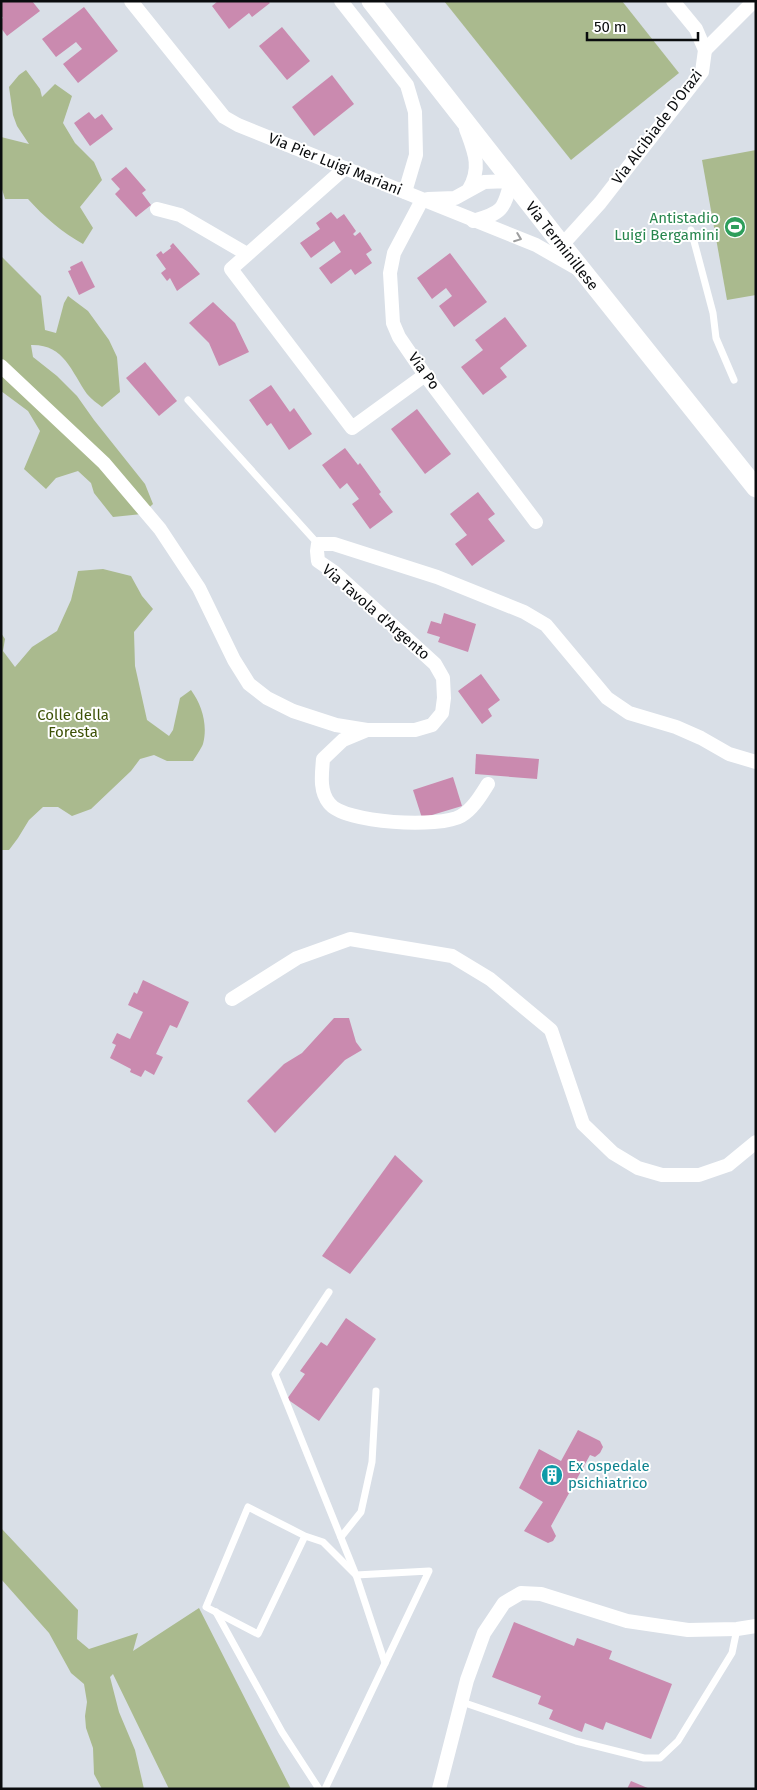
<svg xmlns="http://www.w3.org/2000/svg" width="757" height="1790" font-family="'Fira Sans',sans-serif">
<style>
.green{fill:#aaba8e}
.building{fill:#ca8aaf}
.lines{fill:none;stroke-linecap:round;stroke-linejoin:round}
.lane{stroke:#fff;stroke-width:7}
.street{stroke:#fff;stroke-width:14}
.secondary{stroke:#fff;stroke-width:19}
.oneway{stroke:#9d9e9f}
.labels{text-anchor:middle;stroke-width:4;stroke-linejoin:round;paint-order:stroke}
.street-label{font-size:15px;fill:#0a0c0e;stroke:#fff}
.leisure-label{font-size:15px;fill:#27864d;stroke:#fff;text-anchor:end}
.park-label{font-size:15px;fill:#3d5106;stroke:#fff}
.culture-label{font-size:15px;fill:#0d838f;stroke:#fff;text-anchor:start}
</style>
<rect width="100%" height="100%" fill="#d9dfe7"/>
<g class="green">
<polygon points="444,1 622,1 679,73 571,160"/>
<path d="M26,70L40,89L42,97L55,84L72,96L63,123L75,143L94,162L102,180L80,207L93,228L83,244C63,233 43,216 28,199H5L1,186V137L29,144L17,126L13,115L9,87L19,75Z"/>
<polygon points="756,150 756,295 727,300 702,160"/>
<path d="M1,256L41,296L45,330L56,333L64,303L68,296L88,311L109,340L117,357L120,392L102,407C97,403 91,399 87,394C71,371 64,344 31,345L33,357L57,376L77,396L94,420L145,484L153,504L142,514L113,517L94,493L91,483L78,471L56,478L46,489L24,469L40,431L28,411L1,391Z"/>
<path d="M103,569L131,576L142,596L153,609L134,632L135,666L147,720L169,736L173,730L180,698L191,690C202,705 208,725 203,744C201,749 196,756 193,761H167L154,755L140,759L131,771L91,809L72,816L58,807H43L29,820L18,838L9,850H1V633L5,639L3,651L15,667L32,647L57,631L71,600L78,571Z"/>
<polygon points="1,1528 78,1610 77,1639 89,1649 138,1633 133,1651 199,1608 291,1789 169,1789 113,1674 110,1677 119,1712 135,1750 144,1789 102,1789 94,1774 93,1748 86,1728 85,1716 87,1702 84,1684 71,1673 49,1633 1,1579"/>
</g>
<g class="building">
<polygon points="1,1 32,1 40,11 7,36 1,28 1,19 3,18 1,15"/>
<polygon points="218,1 268,1 270,3 252,17 249,13 229,29 212,6"/>
<polygon points="84,7 118,51 78,83 63,64 82,49 76,42 56,57 42,39"/>
<polygon points="282,27 310,61 287,80 259,46"/>
<polygon points="332,75 354,104 314,136 292,107"/>
<polygon points="89,112 95,119 102,114 113,129 90,146 74,123"/>
<polygon points="126,167 146,190 142,193 151,205 136,217 115,194 120,189 111,179"/>
<polygon points="331,212 337,219 344,214 356,231 353,234 355,236 360,232 372,250 366,254 372,263 355,275 351,269 331,284 319,268 341,252 334,241 311,258 300,243 320,229 316,223"/>
<polygon points="173,243 200,274 177,291 170,278 167,281 161,273 166,269 156,255 161,251 163,254 171,248 170,246"/>
<polygon points="450,253 487,302 454,327 439,306 452,296 446,288 432,299 417,278"/>
<polygon points="82,261 95,287 79,295 68,271 71,270 70,267"/>
<polygon points="213,302 235,323 249,352 219,366 209,343 189,323"/>
<polygon points="505,317 527,346 500,368 507,377 483,395 461,367 483,350 475,340"/>
<polygon points="145,362 177,401 159,416 126,378"/>
<polygon points="271,385 290,412 294,408 312,434 289,450 271,423 267,426 249,400"/>
<polygon points="417,409 451,454 425,474 391,429"/>
<polygon points="345,448 358,465 360,463 381,492 379,494 393,512 370,529 352,504 359,499 347,483 340,489 322,465"/>
<polygon points="478,492 495,514 488,519 505,541 472,566 455,544 467,535 450,514"/>
<polygon points="444,613 476,624 468,652 438,642 440,637 427,633 431,621 441,624"/>
<polygon points="481,674 500,700 488,709 492,716 482,724 458,691"/>
<polygon points="476,754 539,759 537,779 475,774"/>
<polygon points="453,777 462,806 422,818 413,790"/>
<polygon points="143,980 189,1002 177,1028 170,1025 156,1054 163,1057 154,1075 145,1070 141,1077 130,1072 131,1069 110,1058 116,1045 112,1043 117,1033 130,1039 143,1012 128,1005 134,992 137,994"/>
<polygon points="334,1018 349,1018 356,1042 362,1050 345,1060 275,1133 247,1101 284,1064 302,1053"/>
<polygon points="395,1155 423,1181 350,1274 322,1256"/>
<polygon points="346,1318 376,1339 319,1421 287,1399 305,1374 300,1371 321,1342 327,1346"/>
<polygon points="578,1430 600,1441 603,1447 600,1453 595,1457 590,1455 551,1526 556,1536 553,1541 548,1543 524,1531 543,1502 519,1488 539,1449 561,1461"/>
<polygon points="514,1622 574,1646 577,1638 612,1651 609,1659 672,1684 651,1739 606,1722 603,1730 585,1723 582,1732 549,1719 553,1710 538,1704 541,1696 492,1677"/>
<polygon points="631,1781 650,1789 627,1789"/>
</g>
<g class="lines">
<g class="lane">
<polyline points="691,230 713,313 716,338 734,380"/>
<polyline points="188,400 318,544"/>
<polyline points="329,1292 275,1374 356,1575 385,1663"/>
<polyline points="305,1536 248,1507 206,1607 258,1634 305,1536 323,1542 356,1575 429,1571 325,1789"/>
<polyline points="341,1537 361,1512 372,1462 376,1391"/>
<polyline points="216,1612 282,1732 319,1789"/>
<polyline points="462,1702 576,1741 644,1758 660,1758 678,1741 732,1653 737,1629"/>
</g>
<g class="street">
<polyline points="131,1 224,117 238,125 536,245 578,269"/>
<polyline points="341,1 407,85 415,112 416,155 405,192"/>
<polyline points="705,50 754,1"/>
<path d="M466,129C474,151 482,167 469,189"/>
<polyline points="345,168 231,269 352,428 425,375"/>
<path d="M428,199L455,198L484,182L511,181C504,210 502,213 473,221"/>
<polyline points="422,200 394,253 390,273 393,323 399,337 425,375 536,522"/>
<polyline points="157,209 180,215 247,254"/>
<polyline points="562,245 600,203 702,72 705,50 696,29 673,1"/>
<polyline points="1,366 104,463 160,529 199,588 234,660 249,684 267,698 293,711 336,725 367,730 415,730 432,725 442,713 444,698 443,678 435,664 334,572 318,561 317,551 318,544 334,544 437,577 524,612 546,625 607,698 629,713 676,727 701,738 729,754 756,762"/>
<path d="M367,730L343,740L323,759C322,773 319,791 329,803C344,824 441,828 461,816C473,809 481,795 488,784"/>
<polyline points="232,999 297,958 350,939 452,956 490,979 551,1030 583,1124 613,1153 638,1168 662,1175 699,1175 728,1165 756,1142"/>
<polyline points="439,1789 467,1680 484,1633 504,1603 521,1593 541,1594 627,1621 688,1630 737,1629 756,1626"/>
</g>
<polyline class="secondary" points="371,1 562,245 756,488"/>
</g>
<defs><path id="oneway-chevron" d="M-2-3.5L2.5 0L-2 3.5" fill="none" stroke-width="1.6" stroke-linecap="round" stroke-linejoin="round" transform="scale(1.25)"/></defs>
<use class="oneway" href="#oneway-chevron" transform="translate(518 238) rotate(21)"/>
<defs>
<g id="stadium-disc" transform="scale(1.125)"><circle r="9.5" fill="#2e9e5b" stroke="#fff"/><path d="M0-5a6.5 5 0 1 0 0 10a6.5 5 0 1 0 0-10ZM-3.5-1.8h7v3.6h-7Z" fill="#fff"/></g>
<g id="building-disc" transform="scale(1.125)"><circle r="9.5" fill="#0f9aa8" stroke="#fff"/><path d="M-4-6H4V6H1V3H-1V6H-4ZM-2.5-4.3h1.7v1.8h-1.7ZM.8-4.3h1.7v1.8H.8ZM-2.5-1h1.7V.8h-1.7ZM.8-1h1.7V.8H.8Z" fill="#fff"/></g>
</defs>
<g fill-rule="evenodd">
<use href="#stadium-disc" x="735" y="227"/>
<use href="#building-disc" x="552" y="1475"/>
</g>
<g class="labels">
<g class="street-label">
<text transform="translate(657 127) rotate(-53)" y="5">Via Alcibiade D'Orazi</text>
<text transform="translate(335 164) rotate(22)" y="5">Via Pier Luigi Mariani</text>
<text transform="translate(562 246) rotate(52)" y="5">Via Terminillese</text>
<text transform="translate(424 371) rotate(54)" y="5">Via Po</text>
<text transform="translate(376 612) rotate(41)" y="5">Via Tavola d'Argento</text>
</g>
<g class="leisure-label">
<text x="719" y="223">Antistadio<tspan x="719" dy="17">Luigi Bergamini</tspan></text>
</g>
<g class="park-label">
<text x="73" y="720">Colle della<tspan x="73" dy="17">Foresta</tspan></text>
</g>
<g class="culture-label">
<text x="568" y="1471">Ex ospedale<tspan x="568" dy="17">psichiatrico</tspan></text>
</g>
</g>
<rect width="757" height="1790" fill="none" stroke="#0a0c0e" stroke-width="5"/>
<path d="M587 32v8h111v-8" fill="none" stroke="#0a0c0e" stroke-width="2.5"/>
<text x="594" y="32" font-size="15" fill="#0a0c0e" stroke="#ffffff" stroke-width="4" paint-order="stroke">50 m</text>
</svg>
